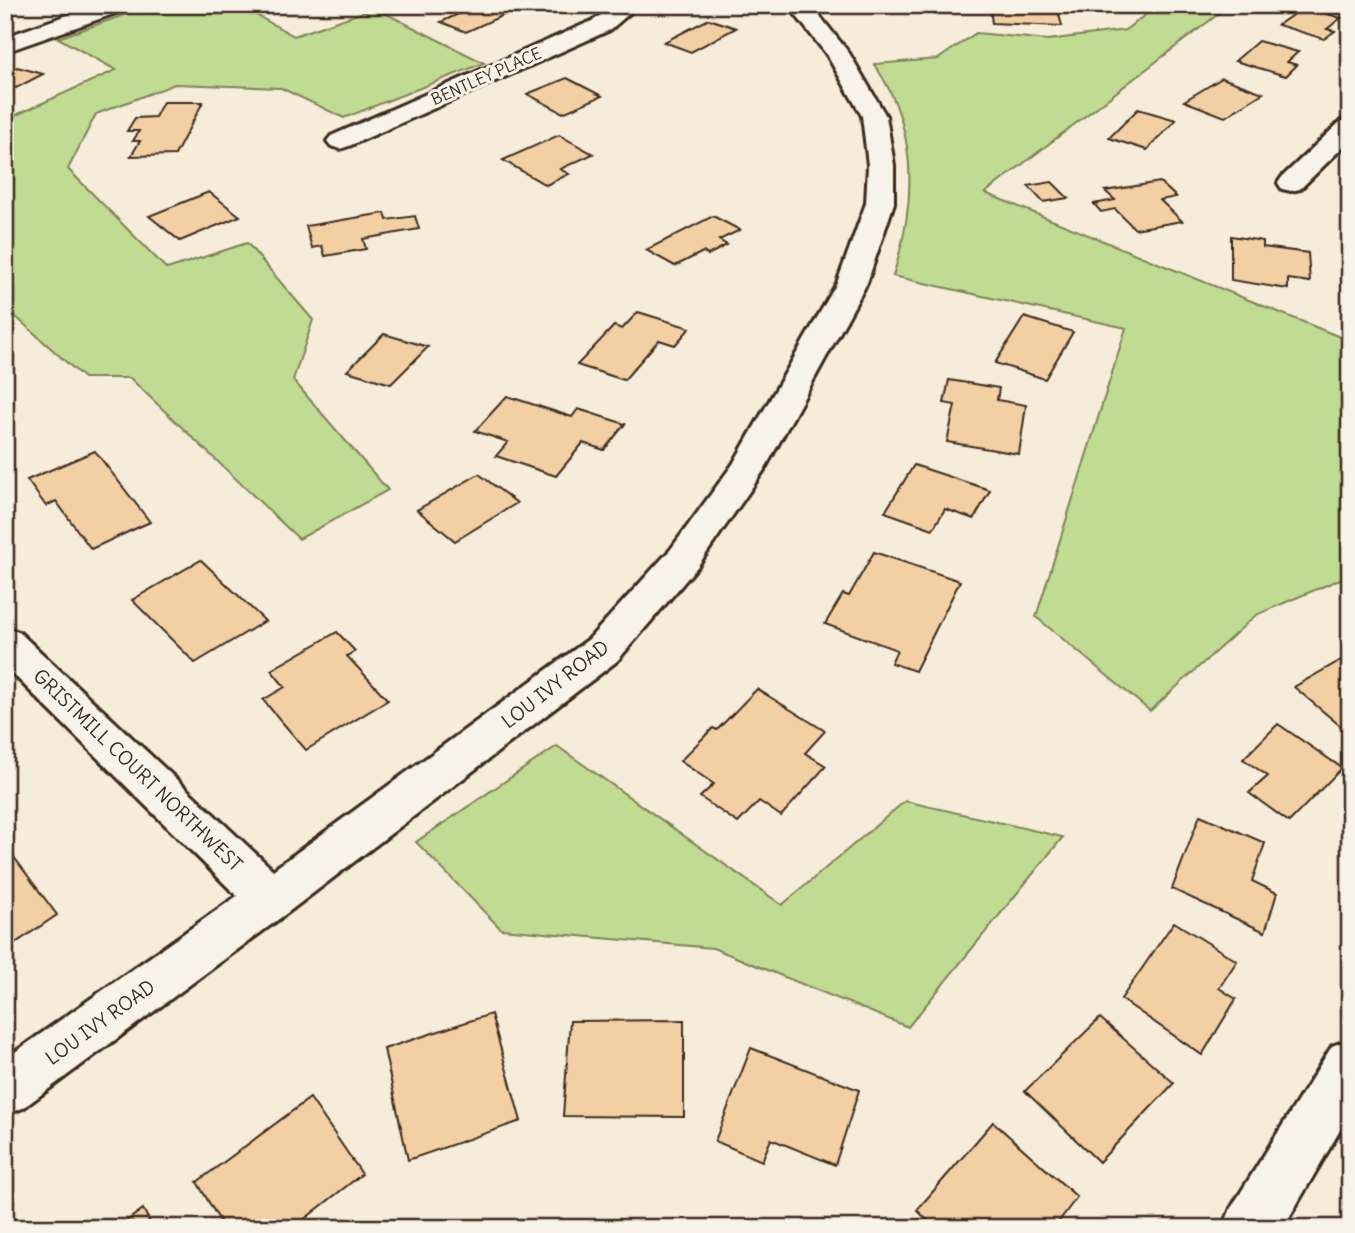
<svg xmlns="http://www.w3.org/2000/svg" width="1355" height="1233" font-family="Delius,sans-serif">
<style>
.green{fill:#c0db92;stroke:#7e8258;stroke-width:2}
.building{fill:#f2d0a3;stroke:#3b2a1e;stroke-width:2}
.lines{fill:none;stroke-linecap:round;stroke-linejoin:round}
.minor-casing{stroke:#3b2a1e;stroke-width:6}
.minor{fill:#f7f3e8;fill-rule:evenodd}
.labels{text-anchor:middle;stroke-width:6;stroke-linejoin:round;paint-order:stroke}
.far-street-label{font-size:16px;fill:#3b2a1e;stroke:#f7f3e8}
.street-label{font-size:19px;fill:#3b2a1e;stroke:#f7f3e8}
</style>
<rect width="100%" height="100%" fill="#f6ecda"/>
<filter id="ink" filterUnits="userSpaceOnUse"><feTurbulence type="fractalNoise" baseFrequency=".0143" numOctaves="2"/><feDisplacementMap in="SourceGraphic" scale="14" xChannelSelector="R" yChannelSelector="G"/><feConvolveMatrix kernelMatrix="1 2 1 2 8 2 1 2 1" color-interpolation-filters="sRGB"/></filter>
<g filter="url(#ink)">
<g class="green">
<polygon points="153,5 238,5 294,36 375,8 484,63 344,118 281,88 175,84 96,114 68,169 167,269 247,243 313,320 293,380 388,490 299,539 130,378 84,378 5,307 5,120 116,70 58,38"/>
<path d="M1159,5H1230L985,193L1350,341V575L1256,615L1150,711L1036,617L1126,328L893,276C916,204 919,128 874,64L938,59L976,33L1048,40L1125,30Z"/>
<polygon points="557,746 782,905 905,801 1063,837 908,1027 713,948 501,929 416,842"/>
</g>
<g class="building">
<polygon points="478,5 489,5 508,13 466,32 441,22"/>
<polygon points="1304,7 1341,18 1327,29 1335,31 1324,39 1278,25"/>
<polygon points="990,9 1058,11 1062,26 992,23"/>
<polygon points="709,19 736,28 691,52 664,42"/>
<polygon points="1258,41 1298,52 1287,62 1297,65 1286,76 1235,61"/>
<polygon points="17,67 43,74 16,88 5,85 5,73"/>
<polygon points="567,78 602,96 563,113 527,94"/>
<polygon points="1222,78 1263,93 1225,117 1184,101"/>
<polygon points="163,102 203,102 175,155 131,156 140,141 133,141 139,131 127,131 135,118 155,117"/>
<polygon points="1138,109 1176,120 1147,150 1109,138"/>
<polygon points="559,135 593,154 560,169 569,174 546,185 503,160"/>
<polygon points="1052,182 1068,198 1043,202 1028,186"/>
<polygon points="1160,182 1176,197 1160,200 1182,221 1135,229 1115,209 1101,212 1094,204 1115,200 1105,191"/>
<polygon points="209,192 240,216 180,241 149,216"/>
<polygon points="385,213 387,220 415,216 419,229 363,239 366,249 325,256 322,246 312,248 306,226"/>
<polygon points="713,216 740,230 719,240 727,245 708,255 703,252 675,266 646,250"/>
<polygon points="1231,236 1263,241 1263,247 1308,253 1310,282 1288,279 1288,289 1231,280"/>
<polygon points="638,312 690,328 675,345 659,340 624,380 577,365 614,326 622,329"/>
<polygon points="1024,317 1073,332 1045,379 995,363"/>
<polygon points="384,334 428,347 391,384 347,371"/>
<polygon points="949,380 999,388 997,400 1026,405 1019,454 947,442 955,405 944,403"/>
<polygon points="507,396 572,417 578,409 625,424 604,450 583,443 556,476 496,456 508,442 475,431"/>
<polygon points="95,451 150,522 91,549 56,501 46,506 27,480"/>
<polygon points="914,465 990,490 974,519 945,509 933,529 885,512"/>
<polygon points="479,474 517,503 455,541 417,510"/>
<polygon points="874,552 960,581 915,671 891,663 897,650 825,624 843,594 849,596"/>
<polygon points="201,560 265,621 195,663 132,600"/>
<polygon points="337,632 355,651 347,656 388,700 306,750 263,700 285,687 271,670"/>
<polygon points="1350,655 1350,734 1294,687"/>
<polygon points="757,689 825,731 805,753 826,766 781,816 759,801 738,823 700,797 714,784 680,761 713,728 717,730"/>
<polygon points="1278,724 1342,768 1289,822 1249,793 1268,776 1243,759"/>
<polygon points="1200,815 1265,843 1252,881 1277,893 1265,932 1172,889"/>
<polygon points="5,845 57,915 5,950"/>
<polygon points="1174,922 1237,961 1219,988 1236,999 1202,1055 1121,999"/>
<polygon points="491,1014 521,1121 408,1160 384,1049"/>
<polygon points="1100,1018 1174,1083 1099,1162 1025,1091"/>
<polygon points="684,1020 684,1117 563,1116 570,1021"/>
<polygon points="751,1048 859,1090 835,1165 771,1139 762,1161 715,1141"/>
<polygon points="310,1098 362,1174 293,1228 224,1228 197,1182"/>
<polygon points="993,1122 1077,1197 1054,1228 935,1228 917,1210"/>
<polygon points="143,1209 153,1228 117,1228"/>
</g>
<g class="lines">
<g class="minor-casing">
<g id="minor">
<polygon points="96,5 128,5 125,10 5,52 5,37"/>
<polygon points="614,5 639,5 610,30 349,146 340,149 331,146 327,141 331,136 594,20"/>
<polygon points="788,5 811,5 849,53 886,116 894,165 894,203 867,283 764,470 697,567 617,661 287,913 23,1108 5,1115 5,1059 237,896 5,666 5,627 19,632 273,870 589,639 671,549 733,464 837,283 866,203 868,165 862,116 827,55"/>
<polygon points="1350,119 1350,140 1300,189 1291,191 1282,189 1278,183 1282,177 1341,121"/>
<polygon points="1350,1039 1350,1113 1283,1228 1223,1228 1231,1208 1332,1046"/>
</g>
</g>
<use href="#minor" class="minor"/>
</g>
</g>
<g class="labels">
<g class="far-street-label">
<text transform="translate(486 76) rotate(-24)" y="6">BENTLEY PLACE</text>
</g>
<g class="street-label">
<text transform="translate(555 684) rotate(-38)" y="7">LOU IVY ROAD</text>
<text transform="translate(138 770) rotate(44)" y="7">GRISTMILL COURT NORTHWEST</text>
<text transform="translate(100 1022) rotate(-36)" y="7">LOU IVY ROAD</text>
</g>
</g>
<rect width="1355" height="1233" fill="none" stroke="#f7f3e8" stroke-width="28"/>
<rect x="14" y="14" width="1327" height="1205" fill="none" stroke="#3b2a1e" stroke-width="2.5" filter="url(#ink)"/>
</svg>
